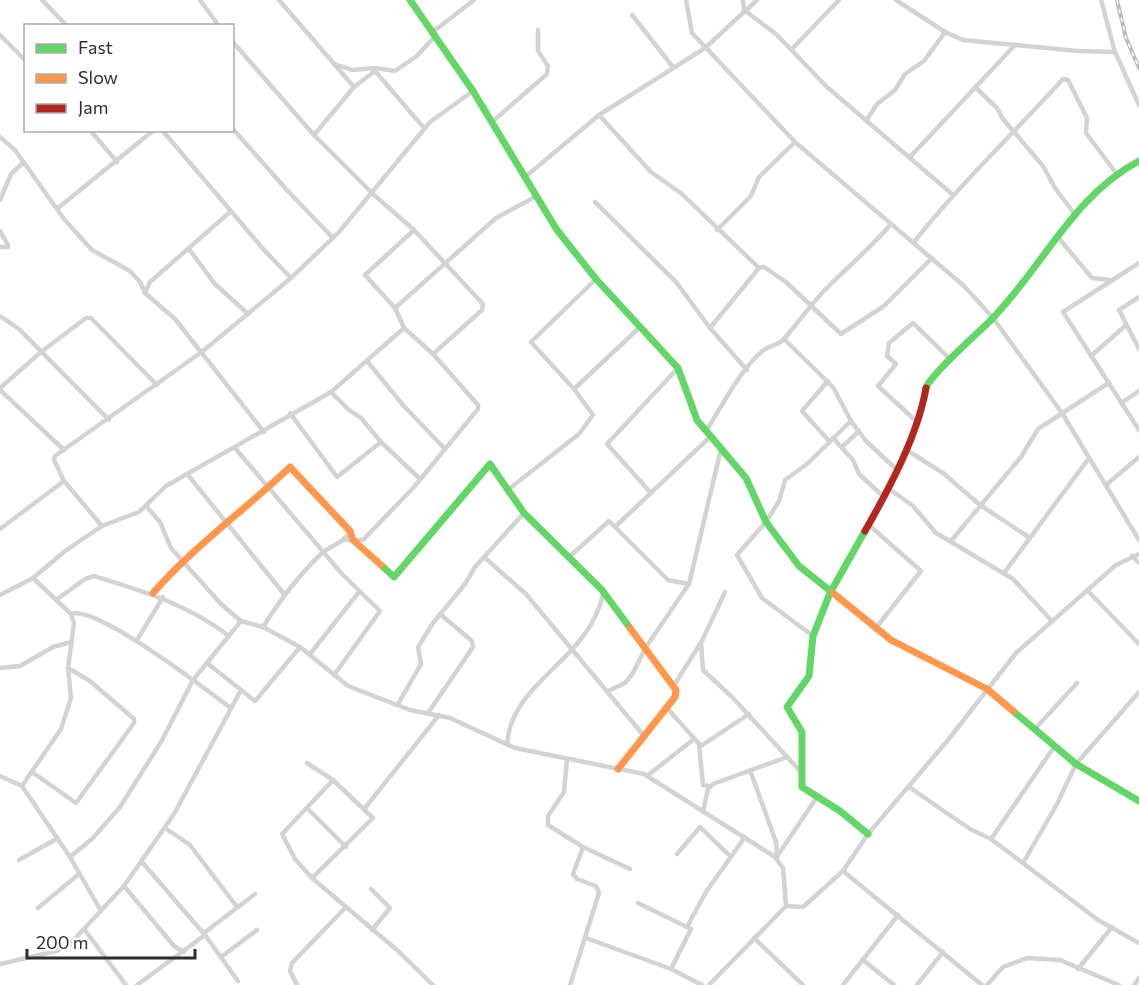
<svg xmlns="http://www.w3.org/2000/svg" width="1139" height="985" font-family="Commissioner,sans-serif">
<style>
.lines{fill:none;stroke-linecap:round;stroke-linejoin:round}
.street{stroke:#d3d3d3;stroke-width:4.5}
.fast{stroke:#63d668;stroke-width:7}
.slow{stroke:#ff974d;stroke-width:7}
.jam{stroke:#b3261e;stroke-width:7}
.rail-casing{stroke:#bababa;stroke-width:4}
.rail{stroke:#fff;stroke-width:1.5;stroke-dasharray:4.5;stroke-linecap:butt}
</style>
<rect width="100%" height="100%" fill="#fff"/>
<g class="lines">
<g class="street">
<polyline points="42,0 67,26"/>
<polyline points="200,0 219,26"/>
<polyline points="279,0 354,87"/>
<polyline points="686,0 692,33 795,142 964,286 993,318 1062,413 1139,540"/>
<polyline points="743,0 744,10 776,34 827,87 952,194"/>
<polyline points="896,0 945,32 963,40 1078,51 1115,52"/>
<polyline points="1101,0 1115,52 1139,105"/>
<polyline points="632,15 673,67"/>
<polyline points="434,31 474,0"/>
<polyline points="0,35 26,61"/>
<polyline points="232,41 314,135 373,194 414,230 483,304 482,310 433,354"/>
<polyline points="792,49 839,0"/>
<polyline points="335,64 352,70 376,68 395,71 417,56 436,35"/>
<polyline points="975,87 997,108 1003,119 1043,166 1055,188 1076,216"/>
<polyline points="599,115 651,172 682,194 759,268 764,267 786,282 841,334 884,306 932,258"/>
<polyline points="866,121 877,104 895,90 905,74 924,61 945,32"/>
<polyline points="492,122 547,74 548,66 538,51 538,30"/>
<polyline points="232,128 286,189 333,238"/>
<polyline points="90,130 117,162"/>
<polyline points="162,130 264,250 291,278"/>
<polyline points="314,135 354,87 375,71 424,128"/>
<polyline points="0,137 15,150 64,219 92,250 130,271 140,282 145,293 175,319 264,432"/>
<polyline points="910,157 1015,45"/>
<polyline points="524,178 599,115 705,48 757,0"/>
<polyline points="0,200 11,174 23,163"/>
<polyline points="595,202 676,282 710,328 747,370"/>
<polyline points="58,208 154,130"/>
<polyline points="717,230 751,196 759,177 795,142"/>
<polyline points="0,231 8,245 8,247 0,247"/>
<polyline points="1057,236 1092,278 1110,280"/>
<path d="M914,242C960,184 1013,134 1063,79L1068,80L1087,118L1086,133L1116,173"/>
<polyline points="189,249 215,284 248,314"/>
<polyline points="1139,263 1063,312 1139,430"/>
<polyline points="145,293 150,282 230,212"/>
<polyline points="1139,297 1119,310 1139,349"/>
<polyline points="395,308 496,218 535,197"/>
<polyline points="0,316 19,329 109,420"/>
<polyline points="710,328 759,268"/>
<polyline points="784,339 833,387 851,421 866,441 896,469"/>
<polyline points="1091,356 1125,326"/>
<polyline points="367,361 403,405 444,448"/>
<polyline points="828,381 802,411 830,442"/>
<polyline points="0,388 41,352 86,318 91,318 157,385"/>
<polyline points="574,389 641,326"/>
<polyline points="0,390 64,450"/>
<polyline points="331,392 349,410 361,418 381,442 420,479"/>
<polyline points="1121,403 1139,391"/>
<polyline points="290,413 337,477 381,442"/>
<polyline points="916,421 878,386 896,364 887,356 889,343 913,323 951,360"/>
<path d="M706,431C721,408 742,366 764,350C770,345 778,346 784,339C797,324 809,307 823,292C846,268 870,249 891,224"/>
<polyline points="833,438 853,460 859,474 884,497"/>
<polyline points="842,447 859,431"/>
<polyline points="235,448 342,574 380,611 334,675"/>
<polyline points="905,449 943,473 980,505 1030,538"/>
<polyline points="188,475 284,594"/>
<polyline points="64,481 102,526"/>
<polyline points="1106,485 1139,457"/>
<polyline points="888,488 913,506 936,533 1013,579 1051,620"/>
<polyline points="509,489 579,434 593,415 574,389 531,342 596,279"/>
<polyline points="651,493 607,444 678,368"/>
<polyline points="146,506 160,522 171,548 221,604 241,621 263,627 300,647 348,686 410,710 450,718 515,748 644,774 775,857 783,868 786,906"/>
<polyline points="616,526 711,436"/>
<polyline points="870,526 921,571 875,629"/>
<polyline points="0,529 64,481 54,460 55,456 203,351 291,278 339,232 430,122 473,91"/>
<polyline points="345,540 363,540 414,487 478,409 478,405 433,354 404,328 395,308 365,275 414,230"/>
<polyline points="951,541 1021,457 1038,429 1107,384"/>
<polyline points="1132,556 1139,563"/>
<polyline points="484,557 526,594 644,736"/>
<polyline points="568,558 609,521 668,580 689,584"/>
<polyline points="1004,573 1089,458"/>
<polyline points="1087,590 1139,644"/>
<polyline points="725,592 701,643 703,670 732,697 800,771"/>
<polyline points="0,595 33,578 65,551 102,526 139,512 166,486 331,392 404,328"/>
<path d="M56,600L85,579L94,576C143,591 187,604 229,636"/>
<path d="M71,614C96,604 206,690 231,708"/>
<path d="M263,627C280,600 298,576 321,554C331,545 343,544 350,531"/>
<polyline points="813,636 762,598 737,555 766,522 779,501 785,480 807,464 851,421"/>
<polyline points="137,640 163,597"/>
<polyline points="310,654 359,592"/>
<polyline points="207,663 255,701 300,647"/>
<polyline points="0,668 20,666 53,647 71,642"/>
<polyline points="673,687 700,644"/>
<polyline points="608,691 625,683 633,673 646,647 689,584 721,449"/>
<polyline points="398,704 421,664 418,647 433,623 465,584 475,567 524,513"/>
<polyline points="667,708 701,746 749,714"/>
<polyline points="428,713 473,647 472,641 440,614"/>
<polyline points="1034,730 1077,683"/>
<path d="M507,744C508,737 509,728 512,722C530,675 591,652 603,594"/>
<polyline points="699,744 703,785 709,786"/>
<polyline points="567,759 564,792 548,816 548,825 583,847 630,869"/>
<polyline points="307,763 333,780 373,818 312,878"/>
<polyline points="750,770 776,842 777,859"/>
<polyline points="32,772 76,803 134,723 134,719 90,681 68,668"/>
<polyline points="0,776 22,786 70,857 101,911"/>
<polyline points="647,776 694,739"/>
<polyline points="333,780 282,834 295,859 312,878 398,951 433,985"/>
<polyline points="22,786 61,729 71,698 68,668 74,623 71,614 33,578"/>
<polyline points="909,787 970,829 991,839 1098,920 1139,943"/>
<polyline points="307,808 346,847"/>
<polyline points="365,808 439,715"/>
<polyline points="703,811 708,789 713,784 787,757"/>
<polyline points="165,828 190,845 237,907"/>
<polyline points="991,839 1054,747"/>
<polyline points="677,854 700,827 730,856"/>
<polyline points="778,855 817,797"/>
<polyline points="70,857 93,838 120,807 161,742 193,680 241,621"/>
<polyline points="19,860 58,838"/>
<polyline points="142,862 205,935 238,981"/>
<polyline points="1023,863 1057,804 1076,764 1139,692"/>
<polyline points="843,871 982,985"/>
<polyline points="124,886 174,946 184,952"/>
<polyline points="371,889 390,908 372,930"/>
<polyline points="638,903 691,929 671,969"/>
<polyline points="786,906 803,907 843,871 868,834 948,740 1016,653 1116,565 1139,554"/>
<polyline points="38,908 79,874"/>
<polyline points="688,925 706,892 745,837"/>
<polyline points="84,929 126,985"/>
<polyline points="204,933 255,894"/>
<polyline points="586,938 671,969 702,985"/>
<polyline points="754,938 803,985"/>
<polyline points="221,957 257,930"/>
<polyline points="863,960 894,985"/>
<polyline points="0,964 56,951 68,946 124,886 174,814 241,690"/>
<polyline points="1078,969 1112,927"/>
<polyline points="137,985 205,935"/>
<polyline points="297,985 290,971 292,963 346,907"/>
<polyline points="570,985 599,893 596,886 577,879 573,874 583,847"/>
<polyline points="709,985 786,906"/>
<polyline points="843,985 898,915"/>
<polyline points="917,985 943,952"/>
<polyline points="987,985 1003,967 1027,958 1060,960 1119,985"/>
<polyline points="1134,985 1139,978"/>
</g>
<g class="fast">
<polyline points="410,0 473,91 557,230 596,279 678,368 697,420 746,478 766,522 799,566 833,593"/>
<path d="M926,388C930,375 977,334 990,321C1041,270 1073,195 1139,161"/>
<polyline points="865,531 830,593 813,636 809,676 787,707 802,732 802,787 840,811 868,834"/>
<polyline points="381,565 394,577 490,464 524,513 602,590 630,628"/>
<polyline points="1013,711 1076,764 1139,801"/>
</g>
<g class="slow">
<path d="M153,593C194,546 245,510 290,467L350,531L353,540L381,565"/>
<polyline points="833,593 891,640 987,689 1013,711"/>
<polyline points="618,769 675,697 676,690 630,628"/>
</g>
<path class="jam" d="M865,531C889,489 918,435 926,388"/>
<g class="rail-casing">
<polyline id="rail" points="1117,0 1126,38 1139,68"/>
</g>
<use href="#rail" class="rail"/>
</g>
<rect x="24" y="24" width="210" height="108" fill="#ffffff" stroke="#ababab" stroke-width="1.5"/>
<rect x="36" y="44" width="30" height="9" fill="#63d668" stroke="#ababab" stroke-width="1.5"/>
<text x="78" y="54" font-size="18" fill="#2e2e2e">Fast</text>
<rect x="36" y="74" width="30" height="9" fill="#ff974d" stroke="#ababab" stroke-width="1.5"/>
<text x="78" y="84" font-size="18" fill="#2e2e2e">Slow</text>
<rect x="36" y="104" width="30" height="9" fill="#b3261e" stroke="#ababab" stroke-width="1.5"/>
<text x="78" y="114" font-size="18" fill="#2e2e2e">Jam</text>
<path d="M27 949v9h168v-9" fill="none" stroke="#2e2e2e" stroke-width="3"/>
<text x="36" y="949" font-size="18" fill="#2e2e2e" stroke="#ffffff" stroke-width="4.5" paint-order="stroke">200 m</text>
</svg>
